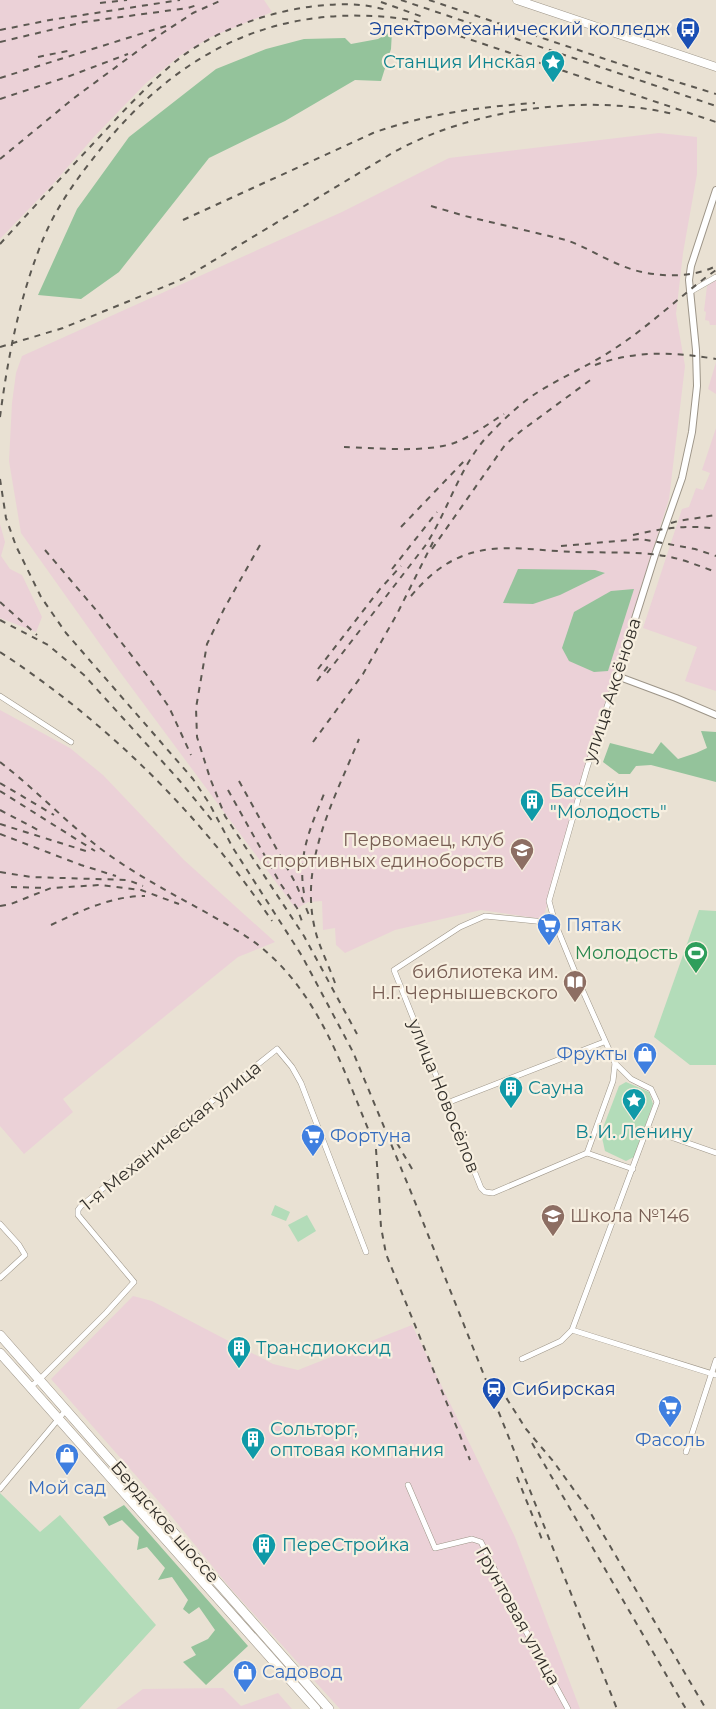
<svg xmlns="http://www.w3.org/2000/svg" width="716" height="1709" font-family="Montserrat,sans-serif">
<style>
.industrial{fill:#ebd1d7}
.green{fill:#b3dcb9}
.forest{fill:#94c39b}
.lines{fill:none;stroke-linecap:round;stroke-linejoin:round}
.minor-casing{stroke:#9d9588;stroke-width:6}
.tertiary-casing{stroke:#9d9588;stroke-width:8}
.secondary-casing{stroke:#9d9588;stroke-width:9}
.trunk-casing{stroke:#9d9588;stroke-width:10}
.minor{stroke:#fff;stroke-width:5}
.tertiary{stroke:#fff;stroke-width:6}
.secondary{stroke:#fff;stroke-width:8}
.trunk{stroke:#fff;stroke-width:9}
.rail{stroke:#5c5851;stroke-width:2;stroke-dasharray:6 6;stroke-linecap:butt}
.labels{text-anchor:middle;stroke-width:4.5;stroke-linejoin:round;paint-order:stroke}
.transit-label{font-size:18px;fill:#164399;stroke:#f7efe0;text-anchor:end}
.culture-label{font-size:18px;fill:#0d838f;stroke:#f7efe0;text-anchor:start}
.street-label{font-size:18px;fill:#322f2a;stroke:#f7efe0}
.education-label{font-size:18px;fill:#785e54;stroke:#f7efe0;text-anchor:end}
.shop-label{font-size:18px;fill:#366cbe;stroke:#f7efe0;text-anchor:start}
.leisure-label{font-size:18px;fill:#27864d;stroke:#f7efe0;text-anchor:end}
</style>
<rect width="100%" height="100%" fill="#e9e1d3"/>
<g class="industrial">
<polygon points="0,0 264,0 272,12 211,37 181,55 146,83 93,138 53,184 0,239"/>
<polygon points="659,133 697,137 697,174 683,253 676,314 685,366 669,499 616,665 543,919 481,910 395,930 345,953 336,945 335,928 323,930 322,901 308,902 296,909 117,668 21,533 9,461 12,403 16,373 22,356 342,212 449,158"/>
<polygon points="716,280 716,325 710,325 709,321 705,320 706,312 704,311 707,286"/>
<polygon points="716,362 716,394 708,389"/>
<polygon points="716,428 716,691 685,681 697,647 643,628 682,509 689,507 696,488 703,490 710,473 702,470"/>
<polygon points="0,524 5,542 1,556 10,569 22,575 42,617 36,632 0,618"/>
<polygon points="0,710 70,748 103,775 184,860 275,942 238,957 63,1099 73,1112 24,1154 0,1126"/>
<polygon points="133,1296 152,1301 273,1364 298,1370 412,1325 515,1537 580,1709 340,1709 231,1589 168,1512 51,1379"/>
<polygon points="223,1688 241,1706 278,1693 292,1709 116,1709 143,1689"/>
</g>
<g class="green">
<polygon points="699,910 716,911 716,1065 690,1065 654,1037"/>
<polygon points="626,1082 649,1092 653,1104 634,1157 626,1161 605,1151 601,1133 619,1086"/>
<polygon points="275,1205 290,1212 286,1221 271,1215"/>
<polygon points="307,1215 316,1231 298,1242 288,1225"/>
<polygon points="0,1493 40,1532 60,1515 156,1625 79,1709 0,1709"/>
</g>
<g class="forest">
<polygon points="392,31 391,49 381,81 355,80 285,121 209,158 119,272 81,299 38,295 77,209 129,137 216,69 266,49 304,39 345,38 351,44 378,39"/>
<polygon points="518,569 595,570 605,573 560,595 533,604 503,603"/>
<polygon points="634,589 608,671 594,672 569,661 562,648 574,612 611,591"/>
<polygon points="701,731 716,732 716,782 651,765 636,766 630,774 619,774 603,762 610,743 653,754 661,742 678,759 696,753 707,748"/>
<polygon points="124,1505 248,1646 206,1685 183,1662 196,1655 191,1647 208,1639 215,1630 199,1607 189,1614 183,1609 188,1600 172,1577 158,1580 165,1568 147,1547 137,1550 139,1537 122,1520 109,1526 103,1517"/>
</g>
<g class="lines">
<g class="minor-casing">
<g id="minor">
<polyline points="690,292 716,277"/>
<polyline points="0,696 71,742"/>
<polyline points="555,923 485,916 460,927 394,970 481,1188 485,1192 493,1193 587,1153"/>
<polyline points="615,1063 613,1081 587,1153 633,1169"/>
<polyline points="447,1103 604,1042"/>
<polyline points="648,1129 716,1153"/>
<polyline points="0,1224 19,1245 25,1255 0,1278"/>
<polyline points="572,1330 716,1375"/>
<polyline points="522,1359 561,1341 572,1330 657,1102 651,1089 631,1079 615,1063 582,989 555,923 549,901 587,768 617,676"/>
<polyline points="30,1387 39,1380 106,1313 134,1282 78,1215 78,1210 81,1206 277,1049 292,1067 301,1083 366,1252"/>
<polyline points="686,1452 716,1360"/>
<polyline points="408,1485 435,1548 472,1539 481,1542 515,1611 568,1709"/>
<polyline points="0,1489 66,1410"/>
</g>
</g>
<g class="tertiary-casing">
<polyline id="tertiary" points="716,190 691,266 689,280 696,350 697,386 692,432 682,478 655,555 617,676 676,698 716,715"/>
</g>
<g class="secondary-casing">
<polyline id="secondary" points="517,0 716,67"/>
</g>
<g class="trunk-casing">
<g id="trunk">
<polyline points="0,1335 329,1709"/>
<polyline points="0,1353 316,1709"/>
</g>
</g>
<use href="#minor" class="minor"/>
<use href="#tertiary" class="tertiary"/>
<use href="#secondary" class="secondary"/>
<use href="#trunk" class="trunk"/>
<g class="rail">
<polyline points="401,0 716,106"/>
<polyline points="429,0 623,65 716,94"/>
<polyline points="381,2 423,17"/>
<polyline points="100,3 127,0"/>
<polyline points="0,30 50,20 180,0"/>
<polyline points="0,42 84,22 188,8 200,4"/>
<polyline points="38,57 72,50"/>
<polyline points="0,78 169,25"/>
<polyline points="0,99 67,77 128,54"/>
<polyline points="0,159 74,98 158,36 193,13 222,0"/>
<path d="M431,206L465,216L566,240C589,248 610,263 634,270C659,277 690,278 714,267"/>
<path d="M183,220L373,133C426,114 479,107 535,103"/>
<path d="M0,244C30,211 60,179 90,147C118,117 145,87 176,61C223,23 301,0 361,5C370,6 379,8 387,10"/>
<path d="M0,347L63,328L183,279L394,152C472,109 586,93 673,114"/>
<path d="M595,365C636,350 674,352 716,359"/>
<path d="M0,417C8,356 20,294 44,237C57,206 78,177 99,151C180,49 280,0 412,20L716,122"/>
<path d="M344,447C375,448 426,453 454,443C472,436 488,424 504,414"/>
<polyline points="0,479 6,518 16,546 41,597 66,633 193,779 209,803 233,848 302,956 353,1052 413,1197 617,1709"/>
<polyline points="671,523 678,521 716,515"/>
<polyline points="401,527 466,459"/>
<path d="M633,535C660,529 688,524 716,529"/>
<polyline points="260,545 224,609 207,644 196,708 197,737 210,778 225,816 304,936 357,1034"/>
<polyline points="561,546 641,539 695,549 716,556"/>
<polyline points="432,549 505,445 521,431 593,378"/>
<polyline points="45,550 96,610 146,674 169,707 191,755"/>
<polyline points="392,569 437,512"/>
<path d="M411,596C427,577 444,562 468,554C501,543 540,551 574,552C603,553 637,551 665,556C683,559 699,566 716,572"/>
<polyline points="0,602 37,635"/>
<polyline points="0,620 48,645 84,675 179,780 215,824"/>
<path d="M0,652C108,723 200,814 272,921"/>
<polyline points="318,669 380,589 401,566"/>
<path d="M327,673L425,546C447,513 458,471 484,440C499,424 517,406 535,394C561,377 591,365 617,347C652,324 682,294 716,270"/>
<polyline points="317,681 329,665"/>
<polyline points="313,742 363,674 397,614 433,542"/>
<path d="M0,762C35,789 66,822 101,849C134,874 171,893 207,913C226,924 246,935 262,948C320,996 343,1069 371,1136"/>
<polyline points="239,781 296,884 309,915"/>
<polyline points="0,783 54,815"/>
<polyline points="228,790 280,883 297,908 303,924"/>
<polyline points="0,791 95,851"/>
<polyline points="0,810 40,831"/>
<polyline points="0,824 89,852"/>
<polyline points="0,834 81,865 116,876"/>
<polyline points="0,872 31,877 128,880 143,886"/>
<polyline points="11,887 46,888"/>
<path d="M304,893C297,854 312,824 326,789"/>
<polyline points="0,906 11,904 51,888 100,885 141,890 179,904"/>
<path d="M51,925C81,911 111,896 145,896"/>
<path d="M335,983C330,969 323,954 318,940C295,869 333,803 359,739"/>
<polyline points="397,1143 415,1174"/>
<polyline points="376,1149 381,1227 386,1254 470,1460"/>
<polyline points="500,1388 526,1429 553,1461 590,1512 706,1709"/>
<polyline points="532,1443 686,1709"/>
<polyline points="517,1477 543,1542"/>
</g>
</g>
<defs>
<g id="bus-pin" transform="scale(1.25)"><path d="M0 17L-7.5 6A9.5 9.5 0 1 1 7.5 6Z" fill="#1a4fb4" stroke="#f7efe0"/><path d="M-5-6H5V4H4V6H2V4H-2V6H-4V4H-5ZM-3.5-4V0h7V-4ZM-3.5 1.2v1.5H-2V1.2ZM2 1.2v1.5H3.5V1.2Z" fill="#fff"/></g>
<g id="sight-pin" transform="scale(1.25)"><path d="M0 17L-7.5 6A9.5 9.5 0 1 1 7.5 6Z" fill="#0f9aa8" stroke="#f7efe0"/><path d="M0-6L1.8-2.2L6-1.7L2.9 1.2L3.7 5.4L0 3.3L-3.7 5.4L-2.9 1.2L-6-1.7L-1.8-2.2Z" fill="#fff"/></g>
<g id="building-pin" transform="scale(1.25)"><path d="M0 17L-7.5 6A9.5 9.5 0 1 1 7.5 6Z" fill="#0f9aa8" stroke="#f7efe0"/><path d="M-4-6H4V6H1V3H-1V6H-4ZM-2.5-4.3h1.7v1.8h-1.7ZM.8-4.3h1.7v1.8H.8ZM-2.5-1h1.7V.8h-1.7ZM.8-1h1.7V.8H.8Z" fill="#fff"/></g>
<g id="school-pin" transform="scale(1.25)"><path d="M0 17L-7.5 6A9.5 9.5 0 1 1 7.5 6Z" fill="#8d6e63" stroke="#f7efe0"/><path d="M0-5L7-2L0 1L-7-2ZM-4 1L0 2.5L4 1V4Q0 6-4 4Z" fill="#fff"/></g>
<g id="supermarket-pin" transform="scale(1.25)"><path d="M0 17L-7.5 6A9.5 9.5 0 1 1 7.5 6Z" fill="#3f7fe0" stroke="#f7efe0"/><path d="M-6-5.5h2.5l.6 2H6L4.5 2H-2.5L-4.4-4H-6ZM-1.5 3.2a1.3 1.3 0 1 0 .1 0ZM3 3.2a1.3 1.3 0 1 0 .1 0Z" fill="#fff"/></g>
<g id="stadium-pin" transform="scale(1.25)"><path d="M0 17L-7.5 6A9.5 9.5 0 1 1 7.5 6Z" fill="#2e9e5b" stroke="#f7efe0"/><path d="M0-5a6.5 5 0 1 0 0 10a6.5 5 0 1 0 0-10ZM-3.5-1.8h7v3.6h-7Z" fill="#fff"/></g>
<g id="library-pin" transform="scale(1.25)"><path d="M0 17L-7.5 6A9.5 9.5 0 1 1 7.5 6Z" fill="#8d6e63" stroke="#f7efe0"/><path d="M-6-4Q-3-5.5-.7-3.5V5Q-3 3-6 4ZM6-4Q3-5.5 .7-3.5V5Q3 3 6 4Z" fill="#fff"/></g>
<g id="shop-pin" transform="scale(1.25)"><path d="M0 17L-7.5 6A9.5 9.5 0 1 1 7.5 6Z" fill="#3f7fe0" stroke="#f7efe0"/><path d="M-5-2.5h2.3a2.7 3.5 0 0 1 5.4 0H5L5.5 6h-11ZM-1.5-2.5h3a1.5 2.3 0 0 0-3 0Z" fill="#fff"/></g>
<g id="station-pin" transform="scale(1.25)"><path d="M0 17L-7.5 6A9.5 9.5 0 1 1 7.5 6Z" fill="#1a4fb4" stroke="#f7efe0"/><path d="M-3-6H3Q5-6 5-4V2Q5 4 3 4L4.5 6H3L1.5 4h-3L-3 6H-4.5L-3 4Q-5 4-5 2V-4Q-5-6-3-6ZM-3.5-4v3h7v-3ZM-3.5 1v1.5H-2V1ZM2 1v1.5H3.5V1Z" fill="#fff"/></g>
</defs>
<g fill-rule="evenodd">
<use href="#bus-pin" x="688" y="29"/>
<use href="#sight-pin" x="553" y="62"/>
<use href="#building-pin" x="532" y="801"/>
<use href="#school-pin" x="522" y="850"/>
<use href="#supermarket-pin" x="549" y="925"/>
<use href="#stadium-pin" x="696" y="953"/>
<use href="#library-pin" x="575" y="982"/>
<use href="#shop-pin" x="645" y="1054"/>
<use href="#building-pin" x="511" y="1088"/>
<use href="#sight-pin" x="634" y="1100"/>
<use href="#supermarket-pin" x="313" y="1136"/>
<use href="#school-pin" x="553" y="1216"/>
<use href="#building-pin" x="239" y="1348"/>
<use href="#station-pin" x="494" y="1389"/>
<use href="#supermarket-pin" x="670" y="1407"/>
<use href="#building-pin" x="253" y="1439"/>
<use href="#shop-pin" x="67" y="1455"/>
<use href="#building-pin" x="264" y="1545"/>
<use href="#shop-pin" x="245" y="1672"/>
</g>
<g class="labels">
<g class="transit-label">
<text x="670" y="35">Электромеханический колледж</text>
<text x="512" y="1395" text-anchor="start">Сибирская</text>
</g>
<g class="culture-label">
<text x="536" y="68" text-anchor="end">Станция Инская</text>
<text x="550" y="797">Бассейн<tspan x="550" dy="21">"Молодость"</tspan></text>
<text x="528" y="1094">Сауна</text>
<text x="634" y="1138" text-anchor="middle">В. И. Ленину</text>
<text x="256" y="1354">Трансдиоксид</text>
<text x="270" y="1435">Сольторг,<tspan x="270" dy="21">оптовая компания</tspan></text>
<text x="282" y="1551">ПереСтройка</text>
</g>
<g class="street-label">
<text transform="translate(612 690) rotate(-72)" y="6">улица Аксёнова</text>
<text transform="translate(444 1096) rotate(68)" y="6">улица Новосёлов</text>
<text transform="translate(171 1136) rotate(-39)" y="6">1-я Механическая улица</text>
<text transform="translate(165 1522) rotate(49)" y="6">Бердское шоссе</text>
<text transform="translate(518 1616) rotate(61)" y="6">Грунтовая улица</text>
</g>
<g class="education-label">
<text x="504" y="846">Первомаец, клуб<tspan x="504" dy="21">спортивных единоборств</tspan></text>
<text x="558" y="978">библиотека им.<tspan x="558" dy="21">Н.Г. Чернышевского</tspan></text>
<text x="570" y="1222" text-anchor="start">Школа №146</text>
</g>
<g class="shop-label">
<text x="566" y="931">Пятак</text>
<text x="628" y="1060" text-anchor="end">Фрукты</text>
<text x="330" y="1142">Фортуна</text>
<text x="670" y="1446" text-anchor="middle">Фасоль</text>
<text x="67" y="1494" text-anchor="middle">Мой сад</text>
<text x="262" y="1678">Садовод</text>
</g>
<g class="leisure-label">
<text x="678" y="959">Молодость</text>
</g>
</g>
</svg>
